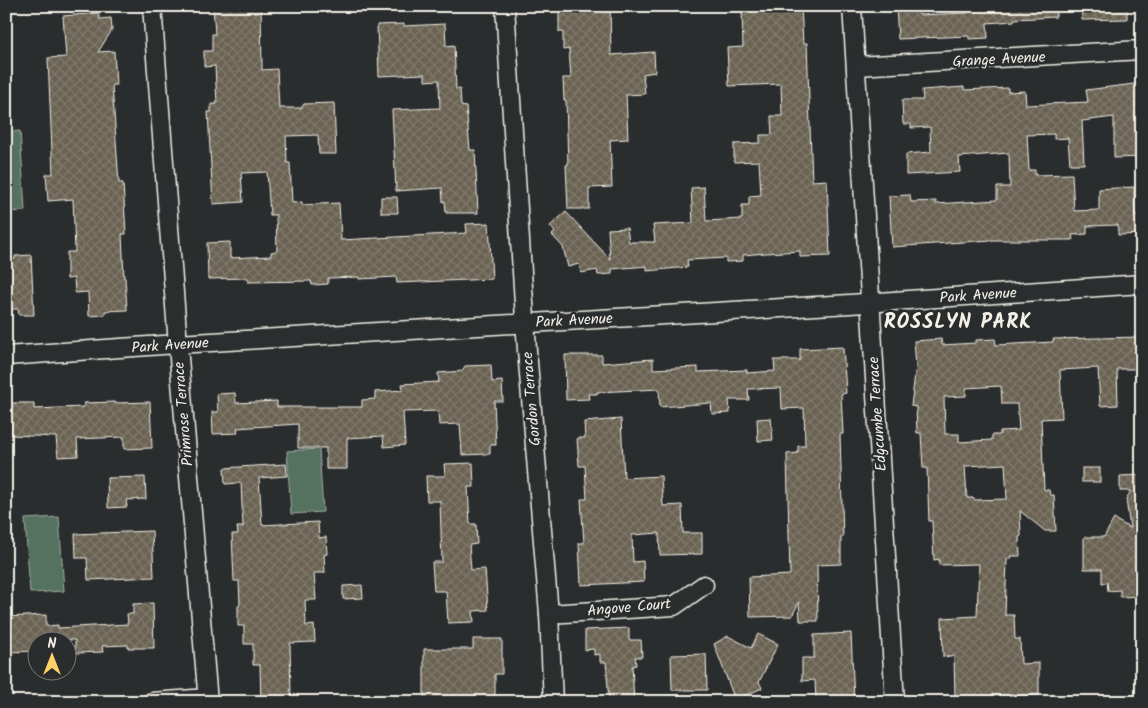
<svg xmlns="http://www.w3.org/2000/svg" width="1148" height="708" font-family="Kalam,sans-serif">
<style>
.pitch{fill:#557160;stroke:#a4b1a4}
.building{fill:url(#building-cross-hatch);stroke:#f4f1e8;fill-rule:evenodd}
.lines{fill:none;stroke-linecap:round;stroke-linejoin:round}
.street-casing{stroke:#f4f1e8;stroke-width:21}
.street{stroke:#2a2d2e;stroke-width:18}
.labels{text-anchor:middle;stroke-width:5;stroke-linejoin:round;paint-order:stroke}
.street-label{font-size:15px;fill:#f4f1e8;stroke:#2a2d2e}
.district-label{font-size:20px;font-weight:bold;letter-spacing:1px;fill:#f4f1e8;stroke:#2a2d2e}
</style>
<defs>
<pattern id="building-cross-hatch" width="8" height="8" patternUnits="userSpaceOnUse" patternTransform="scale(1.25)"><rect width="8" height="8" fill="#6a6252"/><path d="M0 0l8 8M0 8l8-8" fill="none" stroke="#80796b"/></pattern>
</defs>
<rect width="100%" height="100%" fill="#2a2d2e"/>
<filter id="ink" filterUnits="userSpaceOnUse"><feTurbulence type="fractalNoise" baseFrequency=".02" numOctaves="2"/><feDisplacementMap in="SourceGraphic" scale="10" xChannelSelector="R" yChannelSelector="G"/><feConvolveMatrix kernelMatrix="1 2 1 2 8 2 1 2 1" color-interpolation-filters="sRGB"/></filter>
<g filter="url(#ink)">
<g class="pitch">
<polygon points="20,131 25,211 6,212 6,132"/>
<polygon points="319,449 323,512 291,514 287,451"/>
<polygon points="59,517 64,591 30,593 25,519"/>
</g>
<g class="building">
<polygon points="213,6 261,6 262,70 277,69 279,108 301,108 304,104 334,103 336,154 319,154 318,135 286,136 287,163 290,163 292,203 302,202 302,205 339,203 341,240 467,233 466,224 489,223 492,279 397,283 396,277 359,279 359,277 328,278 328,284 312,285 311,281 248,282 248,278 208,279 207,243 230,242 230,258 271,256 271,252 277,251 276,215 270,215 267,172 241,173 243,202 213,204 208,112 211,112 211,104 217,104 215,66 204,67 204,51 212,51 212,34 215,34"/>
<polygon points="559,6 610,6 611,55 654,52 655,72 643,74 645,94 626,95 628,139 610,140 612,187 589,188 589,209 568,209 566,165 568,165 566,100 564,100 563,78 571,78 569,49 563,50 563,32 559,32"/>
<polygon points="764,6 801,6 803,43 807,43 812,181 827,180 830,256 800,257 800,251 766,253 743,255 743,261 726,262 726,258 687,260 688,267 647,271 647,266 612,269 612,274 598,275 597,270 581,273 579,264 568,267 563,247 552,235 555,232 550,226 566,212 610,259 608,229 627,228 629,242 655,242 653,225 693,223 691,188 704,187 706,221 742,219 742,205 749,205 749,196 761,195 759,161 734,162 734,144 760,143 760,135 772,135 771,116 782,116 781,84 729,86 727,48 743,47 742,10 764,9"/>
<polygon points="896,6 919,6 919,15 967,13 967,6 1056,6 1056,17 1014,19 1014,21 987,23 988,38 969,39 969,36 898,39"/>
<polygon points="1081,6 1127,6 1127,19 1082,20"/>
<polygon points="98,13 100,19 111,18 112,30 98,52 114,51 116,85 112,85 119,183 123,183 126,234 122,234 124,278 125,278 127,310 105,311 105,315 89,316 88,292 75,293 74,278 67,279 67,252 75,252 73,199 48,201 46,174 53,174 48,58 66,57 63,16"/>
<polygon points="404,24 404,26 445,24 446,46 454,45 456,89 460,89 461,106 466,107 470,150 475,150 478,213 446,213 445,201 443,202 442,188 396,191 392,110 440,108 439,80 425,81 425,74 379,76 377,25"/>
<polygon points="1142,83 1142,157 1114,158 1114,117 1082,121 1084,164 1070,164 1068,138 1054,139 1054,134 1027,135 1029,170 1035,170 1035,175 1072,174 1074,211 1099,210 1099,189 1134,187 1135,215 1142,215 1142,234 1118,235 1118,225 1087,226 1087,234 1072,235 1073,240 991,240 892,247 889,196 910,195 911,202 936,201 936,204 997,200 997,187 1010,187 1009,153 959,157 960,172 906,175 906,154 931,152 930,127 911,128 911,124 903,124 902,100 923,100 922,90 964,87 964,90 1008,88 1008,92 1025,91 1026,105 1088,102 1086,90"/>
<polygon points="381,197 397,197 398,213 381,213"/>
<polygon points="31,255 34,315 19,315 18,309 11,309 11,306 6,306 6,259 15,259 15,256"/>
<path d="M1142,337L1140,369H1117L1118,405L1100,406L1098,368L1060,370L1062,418L1041,419L1044,490H1049L1050,495H1054L1056,531H1045L1020,511L1021,536L1019,537L1020,556H1010L1011,559H1007L1005,615H1014L1015,639H1020L1021,664L1039,663V695L955,697L954,656L943,657L942,618L977,616L979,564L939,565V559L934,560L932,521H929L927,468H923L921,433H917L916,407L911,406L916,366L914,341L941,339L942,345L976,343V340L995,339L996,345L1053,342V339ZM1001,386L1002,404H1017L1019,430L1000,431V435H992V440L959,442V434H945L944,397L966,396V388ZM1005,464L1007,499L974,500L973,498H967L965,466Z"/>
<polygon points="843,347 846,393 841,394 843,434 840,434 842,506 843,537 841,537 841,564 817,565 818,621 800,621 799,602 792,616 750,617 749,577 790,575 787,454 798,453 798,446 805,446 804,408 782,409 781,388 748,389 749,400 729,400 730,413 712,414 711,403 660,407 659,389 597,392 597,394 588,394 589,399 566,400 565,355 602,355 602,363 653,359 653,369 698,367 698,372 747,370 747,373 775,371 774,360 800,360 800,349"/>
<polygon points="491,365 492,382 502,381 503,401 494,401 496,445 490,445 490,454 462,455 460,424 439,425 438,411 403,412 405,445 384,447 383,436 347,438 347,469 326,469 326,448 298,448 298,424 237,428 238,433 213,434 212,412 218,412 217,394 235,393 236,403 277,401 277,407 362,407 362,400 375,399 375,392 403,390 402,384 439,382 438,373 462,371 465,366"/>
<polygon points="115,402 115,403 150,402 152,448 124,449 124,437 77,439 78,456 58,457 56,437 11,435 12,403 34,403 34,409 84,407 84,403"/>
<polygon points="771,418 773,440 758,441 757,419"/>
<polygon points="621,419 624,478 661,476 663,506 682,505 683,533 702,533 702,554 660,555 659,533 632,535 633,562 643,561 644,582 581,585 579,543 584,543 581,499 587,499 585,466 579,466 577,438 585,438 584,422"/>
<polygon points="473,463 474,487 468,487 470,524 476,524 477,544 469,545 471,570 485,569 488,610 473,611 474,622 448,623 446,591 434,591 432,562 442,562 440,501 427,501 426,476 445,476 444,464"/>
<polygon points="286,464 287,476 259,478 262,525 318,522 319,538 326,537 327,554 324,555 325,573 314,573 316,600 305,600 306,626 314,625 315,642 290,643 291,702 261,702 260,665 253,665 253,644 244,644 244,626 238,626 238,606 240,605 239,581 234,581 232,534 238,534 237,527 243,527 241,483 225,484 224,468"/>
<rect x="1082" y="468" width="18" height="14"/>
<polygon points="1142,472 1142,596 1120,597 1120,590 1108,591 1107,582 1102,583 1102,569 1084,569 1084,537 1104,537 1114,519 1130,528 1126,499 1131,491 1120,491 1120,476 1140,475"/>
<polygon points="145,477 146,499 126,500 127,507 108,508 107,478"/>
<polygon points="152,531 154,577 88,580 87,558 76,558 75,534"/>
<polygon points="362,585 363,598 343,599 343,586"/>
<polygon points="153,603 154,648 128,648 128,645 102,646 103,652 75,653 75,640 38,640 38,651 6,652 6,617 46,615 46,626 58,625 58,628 128,624 127,614 133,614 133,604"/>
<polygon points="629,628 629,640 641,640 642,657 635,657 636,665 632,666 634,702 609,702 606,662 600,662 600,654 594,655 594,649 585,650 585,630"/>
<polygon points="851,633 854,702 816,702 815,680 802,681 802,658 814,658 814,635"/>
<polygon points="758,634 778,644 759,682 762,688 735,700 714,644 728,636 751,648"/>
<polygon points="473,639 502,639 502,674 495,674 495,702 424,702 424,649 473,649"/>
<polygon points="706,654 707,690 672,690 671,655"/>
</g>
<g class="lines">
<g class="street-casing">
<g id="street">
<polyline points="152,6 179,358 208,702"/>
<polyline points="505,6 527,350 549,614 553,702"/>
<polyline points="852,6 895,702"/>
<polyline points="856,66 1142,50"/>
<polyline points="6,356 177,344 850,304 1142,284"/>
<polyline points="549,614 674,606 704,585"/>
<polyline points="152,702 208,698"/>
</g>
</g>
<use href="#street" class="street"/>
</g>
</g>
<g class="labels">
<g class="street-label">
<text transform="translate(999 59) rotate(-3)" y="5">Grange Avenue</text>
<text transform="translate(978 295) rotate(-4)" y="5">Park Avenue</text>
<text transform="translate(574 320) rotate(-3)" y="5">Park Avenue</text>
<text transform="translate(170 345) rotate(-4)" y="5">Park Avenue</text>
<text transform="translate(531 399) rotate(-95)" y="5">Gordon Terrace</text>
<text transform="translate(183 414) rotate(-95)" y="5">Primrose Terrace</text>
<text transform="translate(877 414) rotate(-94)" y="5">Edgcumbe Terrace</text>
<text transform="translate(629 607) rotate(-5)" y="5">Angove Court</text>
</g>
<g class="district-label">
<text x="958" y="328">ROSSLYN PARK</text>
</g>
</g>
<rect width="1148" height="708" fill="none" stroke="#2a2d2e" stroke-width="25"/>
<rect x="12" y="12" width="1123" height="683" fill="none" stroke="#f4f1e8" stroke-width="2" filter="url(#ink)"/>
<g transform="translate(52 656)"><circle r="24" fill="#2a2d2e" stroke="#7b7b78"/>
<path d="M0-4L9 19L0 12L-9 19Z" fill="#ffd166"/>
<text y="-8" font-size="14" font-weight="bold" text-anchor="middle" fill="#f4f1e8">N</text>
</g>
</svg>
